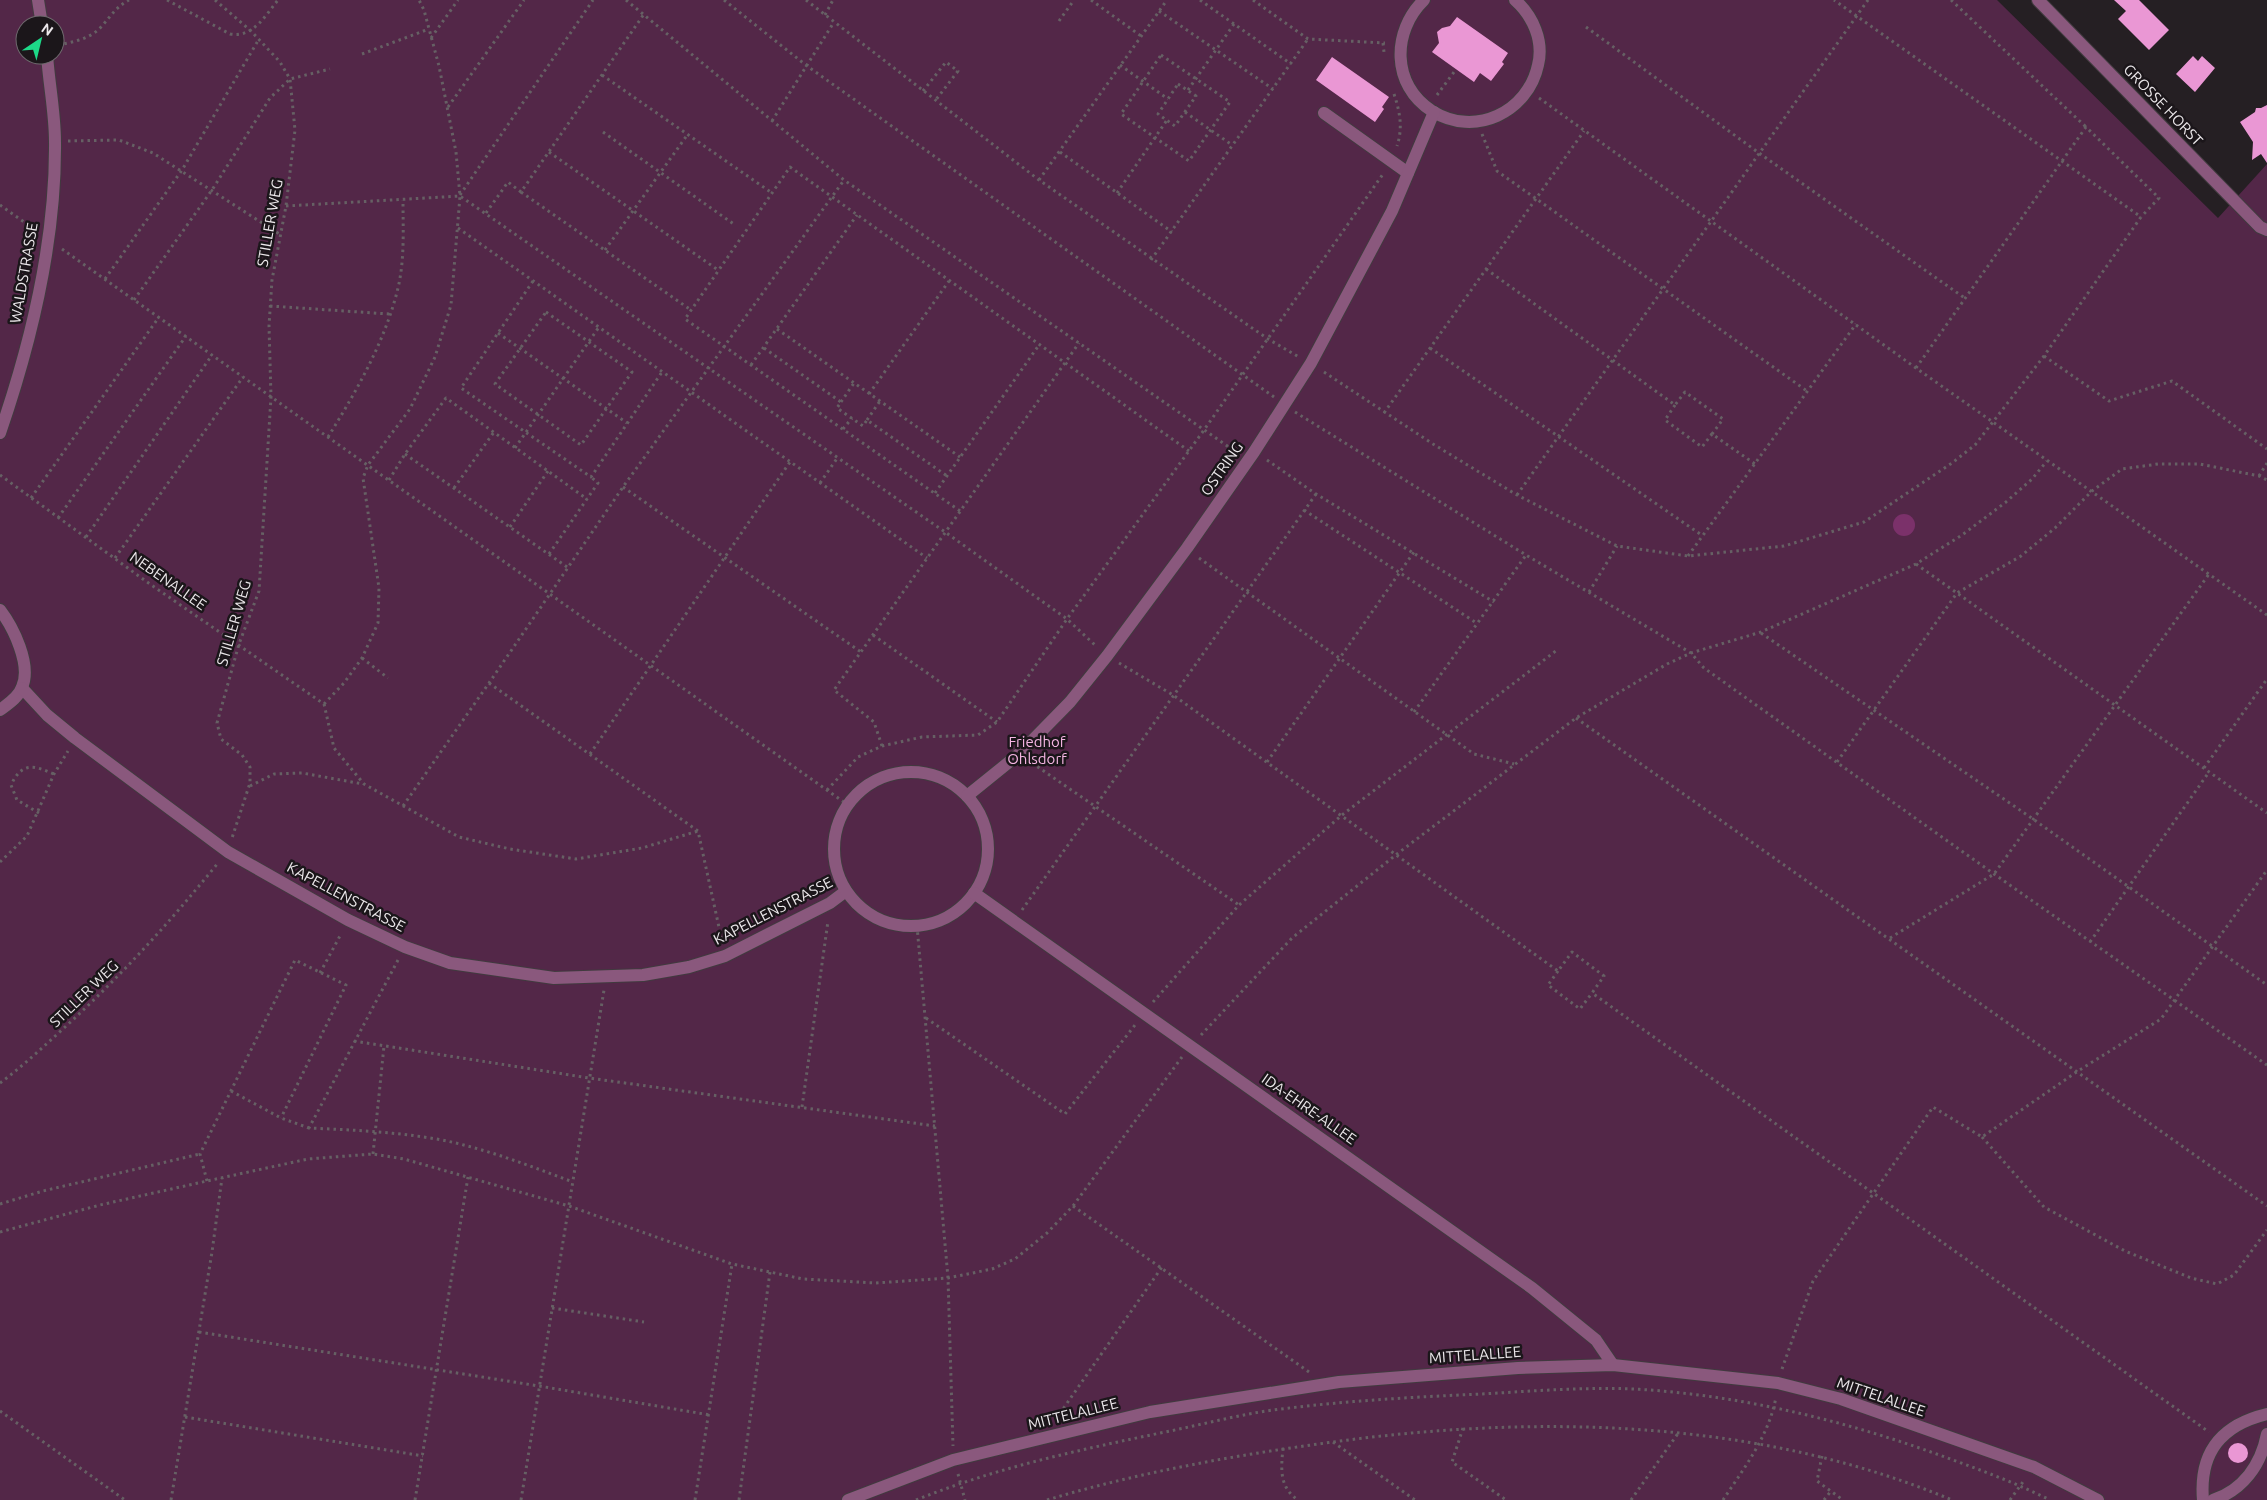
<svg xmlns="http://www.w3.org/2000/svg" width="2267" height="1500" font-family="Ubuntu,sans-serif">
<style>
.green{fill:#532748;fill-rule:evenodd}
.water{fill:#7b316a}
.building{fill:#ea97d4}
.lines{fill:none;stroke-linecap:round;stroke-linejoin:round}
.minor-casing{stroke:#413b3f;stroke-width:14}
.path{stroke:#666064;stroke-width:3;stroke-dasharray:2.5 4;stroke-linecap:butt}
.minor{stroke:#8a587d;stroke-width:12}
.labels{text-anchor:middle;stroke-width:5;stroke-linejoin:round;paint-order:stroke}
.street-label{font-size:15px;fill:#ece8eb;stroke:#1b161a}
.park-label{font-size:15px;fill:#f5b5e3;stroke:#1b161a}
</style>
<rect width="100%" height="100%" fill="#251f23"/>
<path class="green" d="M0,0H1997L2218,218L2267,164V1500H0ZM25,25H55V55H25Z"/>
<circle class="water" cx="1904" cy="525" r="11"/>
<g class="building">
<polygon points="2114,0 2139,0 2169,30 2149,50 2118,19 2126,11"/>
<polygon points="1457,17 1508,53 1502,62 1504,64 1491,81 1480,73 1474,82 1432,52 1439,43 1437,32 1442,28 1450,26"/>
<polygon points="2193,56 2198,61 2202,56 2215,68 2195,92 2176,74"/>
<polygon points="1332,57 1389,97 1382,107 1384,109 1375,122 1316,80"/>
<polygon points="2267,105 2267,163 2261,154 2252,160 2253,142 2240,122 2255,112 2256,108 2261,108"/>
<circle cx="2238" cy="1453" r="10"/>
</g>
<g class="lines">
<g class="minor-casing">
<g id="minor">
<polyline points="38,0 42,25"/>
<path d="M1424,0C1392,31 1391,85 1432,111C1475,138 1528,112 1538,65C1544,41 1533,16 1515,0"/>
<polyline points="2038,0 2260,227 2267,230"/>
<polyline points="1324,113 1408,173"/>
<path d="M0,433C32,340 56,241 55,142C55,113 49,84 47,55"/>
<path d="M0,610C13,627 32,665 22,687C19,697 8,704 0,710"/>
<polyline points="22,688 47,715 75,738 228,852 348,920 405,947 450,963 554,978 643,975 689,967 725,956 830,903 846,891"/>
<circle cx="911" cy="849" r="77"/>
<polyline points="967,796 1019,754 1070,702 1107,656 1187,548 1254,452 1311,363 1392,211 1434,112"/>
<polyline points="974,893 1532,1288 1596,1340 1613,1365"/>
<polyline points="848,1500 953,1460 1150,1412 1339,1382 1518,1368 1613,1365 1778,1383 1841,1399 2034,1467 2098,1500"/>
<path d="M2203,1500C2199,1453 2221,1425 2267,1414"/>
<path d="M2213,1500C2243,1490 2261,1465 2267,1434"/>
</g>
</g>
<g class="path">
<path d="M167,0L230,34C253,38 265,16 278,0"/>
<polyline points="215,0 251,31 280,62 290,79 295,130 286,206 272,280 269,326 271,397 259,591 239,644 217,723 221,739 242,755 250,767 250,783 232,838"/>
<polyline points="626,0 844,180 1236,452"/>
<polyline points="724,0 807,66 1274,397"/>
<polyline points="806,0 1039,180 1268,339 1299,357"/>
<polyline points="1091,0 1141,36"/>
<polyline points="1200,0 1291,64"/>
<polyline points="1253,0 1308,39 1385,43"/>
<polyline points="1951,0 2086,127"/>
<polyline points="1159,11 1273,89"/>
<polyline points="825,15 833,0"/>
<polyline points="1059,21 1074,0"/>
<polyline points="1586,27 1759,153 1966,299"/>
<polyline points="431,38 458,0"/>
<polyline points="1383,43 1384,52"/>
<path d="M58,45C73,42 90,39 101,27C111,16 116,7 129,0"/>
<polyline points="362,54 429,29"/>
<polygon points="1161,55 1230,102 1189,161 1121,114"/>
<polyline points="1120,65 1168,99"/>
<polyline points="602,75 772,193"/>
<polygon points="1178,84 1196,96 1175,126 1158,114"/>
<polyline points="1188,90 1234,24"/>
<polyline points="923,91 946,62 958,71 935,101"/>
<path d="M1394,94C1400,112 1403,128 1397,146"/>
<polyline points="1437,95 1454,72"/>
<polyline points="1539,98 1916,368 2267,615"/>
<polyline points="448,107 524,0"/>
<polyline points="1185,112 1232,145"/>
<polyline points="772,121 834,22"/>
<polyline points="603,132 735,225"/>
<polyline points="1482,134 1497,171 1807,391"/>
<polyline points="68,141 119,140 153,153 281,235"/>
<polyline points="549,152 718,270"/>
<polyline points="1060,152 1172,232"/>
<polyline points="1039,180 1167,0"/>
<polyline points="521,192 691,310"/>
<polyline points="1117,193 1167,120"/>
<polyline points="460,195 593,0"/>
<polyline points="0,205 34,229"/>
<polyline points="286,206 460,196 945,532 1067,619 1096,646"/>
<polyline points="486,213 508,182 521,192 644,14"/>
<polyline points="458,228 927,558"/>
<polyline points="62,249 848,805"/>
<polyline points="605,250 688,134"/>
<polyline points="1151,260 1308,39"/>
<polyline points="1486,269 1675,405 1685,392 1723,419 1712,434 1755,464"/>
<polyline points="105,279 182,170 259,39"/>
<polyline points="533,281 461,388 591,477 662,372"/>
<polyline points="134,300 212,190 270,98 290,79 330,69"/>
<polyline points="270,306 389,314"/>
<polygon points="546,312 632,372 581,445 495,384"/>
<polyline points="777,329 960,457"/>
<polyline points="498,333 627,423"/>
<polyline points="764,348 841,402 837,408 863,426 867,420 947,476"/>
<polyline points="1430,348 1703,536"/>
<polyline points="2044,356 2109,401 2172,381 2267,449"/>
<polyline points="751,365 857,215"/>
<polyline points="1916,368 2086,127 2159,198 2141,217"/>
<polyline points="1324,372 1433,444 1517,495 1617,546 1688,556 1784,546 1864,522 1952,463 1975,445 2044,356 2141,217 1834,0"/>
<polyline points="869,394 949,281"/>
<polyline points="841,402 854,383"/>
<polyline points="1675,405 1665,420 1702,447 1712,434"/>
<polyline points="1295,412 1526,555 1691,653 1704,668 1994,874 2267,1065"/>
<polyline points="1384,413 1584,131"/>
<polyline points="867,420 880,401"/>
<polyline points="843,429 852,418"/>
<path d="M328,437C356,392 384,343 397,292C405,262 403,230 403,200"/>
<polyline points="515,448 599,327"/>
<polyline points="405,454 567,567"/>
<polyline points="1267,460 1316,494 1494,602"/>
<polyline points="0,475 147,582 324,704"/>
<polyline points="2259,476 2267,463"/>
<polyline points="389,480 405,454 446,398 587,499"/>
<polyline points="820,483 838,457"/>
<polyline points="623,487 861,652"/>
<polyline points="454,488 494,432"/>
<polyline points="935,493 1039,345"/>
<polyline points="1517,495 1868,0"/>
<polyline points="31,498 159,317"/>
<polyline points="1304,510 1478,624"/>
<polyline points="960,511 685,319 790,167 1189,451"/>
<polyline points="58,518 186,336"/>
<polyline points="510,527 548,471"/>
<polyline points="86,537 212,355"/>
<polyline points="549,554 598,483 591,477"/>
<polyline points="1688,556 1856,324"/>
<polyline points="115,558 243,377"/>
<polyline points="1199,558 1474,754 1514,764"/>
<polyline points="1916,564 2267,813"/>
<polyline points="1589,592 1617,546"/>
<polyline points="1761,633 2033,819 2267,985"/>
<polyline points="873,635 997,722"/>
<polyline points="362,658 388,678"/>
<polyline points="1119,663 1173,695 1558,971 1572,952 1604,976 1592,993 2209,1432"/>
<polyline points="489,683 698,831 722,941"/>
<polyline points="324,704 344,683 362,658 378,623 379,588 363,478 368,465 410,409 435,357 451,305 460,196 456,152 439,66 424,10 419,0"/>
<polyline points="324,704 334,748 364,784 459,837 510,849 576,859 642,848 698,831"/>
<polyline points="1414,712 1526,555"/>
<polyline points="1576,718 2267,1206"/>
<polyline points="882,746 874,722 834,690 1079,343"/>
<polyline points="590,754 790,462"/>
<polyline points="1267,762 1414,552"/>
<polyline points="1837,762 1957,593 2021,556 2055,528 2092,491 2122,469 2158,464 2200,464 2259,476 2267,480"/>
<polyline points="1032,763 1239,905"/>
<polyline points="2204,768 2267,679"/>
<polyline points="250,786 274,774 302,773 363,784"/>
<polyline points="827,790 858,757 882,746 922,737 978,735 997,722 1067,619 1204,430 1383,174"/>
<polyline points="403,806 489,683 623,487 844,180"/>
<path d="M39,813L17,800L11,785C22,762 33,765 54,774"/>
<polyline points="0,862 27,836 54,774 68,751"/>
<polyline points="1022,910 1316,494"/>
<polyline points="917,926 948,1278 953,1446"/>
<polyline points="1890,938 1994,874 2209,574"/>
<polyline points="2090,942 2209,772"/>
<path d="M398,960L309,1128C354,1130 398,1132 442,1140C487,1149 530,1166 573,1182"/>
<polyline points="1558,971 1548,985 1580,1009 1592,993"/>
<polyline points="320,973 341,934"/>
<polyline points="1153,1002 1239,905 1342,815 1557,650"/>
<polyline points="926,1018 1065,1114 1135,1025"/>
<polyline points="1201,1035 1292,938 1397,854 1576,718 1667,664 1691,653 1761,632 1916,564 1962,535 2006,502 2032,479 2047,461"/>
<polyline points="354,1041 589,1078 935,1126"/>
<path d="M0,1083C23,1066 43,1047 64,1028C122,975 169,923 218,863"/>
<polyline points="231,1091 281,1118 309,1128"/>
<polyline points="802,1107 828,921"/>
<polyline points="1982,1137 2044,1207 2125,1251 2191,1278 2217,1284 2234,1275 2267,1230"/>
<polyline points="373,1154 384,1046"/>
<polyline points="207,1181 200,1154 295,960 346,985 281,1118"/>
<polyline points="0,1204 43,1191 200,1154"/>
<polyline points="1073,1206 1309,1372"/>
<polyline points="0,1232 100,1205 207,1181 308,1159 373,1154 404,1159 569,1206 732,1264 770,1272 803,1279 876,1283 948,1278 992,1269 1015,1259 1047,1233 1073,1206 1182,1057"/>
<polyline points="552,1308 644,1322"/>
<polyline points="199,1332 539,1386 710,1415"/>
<polyline points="1782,1369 1813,1281 1933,1107 1982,1137 2078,1071 2161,1019 2267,870"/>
<polyline points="0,1411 125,1500"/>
<polyline points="185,1417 423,1456"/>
<polyline points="1056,1419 1162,1267"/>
<polyline points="1463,1428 1452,1462 1506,1500"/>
<polyline points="1333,1442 1415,1500"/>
<path d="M1283,1448C1281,1469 1279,1487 1298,1500"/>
<polyline points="1822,1456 1817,1481 1843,1500"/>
<polyline points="958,1474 965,1500"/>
<polyline points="171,1500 212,1252 222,1178"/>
<polyline points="415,1500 468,1177"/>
<polyline points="521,1500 604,990"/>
<polyline points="695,1500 732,1264"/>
<polyline points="739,1500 770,1272"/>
<path d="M916,1500C998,1467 1083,1449 1170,1431C1204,1424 1238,1415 1273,1410C1342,1401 1413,1397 1482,1394C1533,1391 1584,1387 1634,1389C1743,1395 1851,1422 1953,1460C1986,1472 2018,1484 2050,1500"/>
<path d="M1047,1500C1140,1472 1236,1455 1333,1442C1538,1414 1759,1419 1952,1500"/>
<polyline points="1631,1500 1679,1432"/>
<path d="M1723,1500C1744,1468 1769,1436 1776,1397"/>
<polyline points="1824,1500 1831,1491"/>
<polyline points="2010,1500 2025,1479"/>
</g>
<use href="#minor" class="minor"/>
</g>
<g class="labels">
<g class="street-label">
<text transform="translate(2163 105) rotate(46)" y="5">GROSSE HORST</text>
<text transform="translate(270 223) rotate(-80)" y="5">STILLER WEG</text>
<text transform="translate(24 273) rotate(-80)" y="5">WALDSTRASSE</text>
<text transform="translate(1222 469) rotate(-55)" y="5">OSTRING</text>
<text transform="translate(168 581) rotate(35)" y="5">NEBENALLEE</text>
<text transform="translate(234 623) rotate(-74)" y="5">STILLER WEG</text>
<text transform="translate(346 897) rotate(28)" y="5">KAPELLENSTRASSE</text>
<text transform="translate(773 911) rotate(-27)" y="5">KAPELLENSTRASSE</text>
<text transform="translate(84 994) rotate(-44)" y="5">STILLER WEG</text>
<text transform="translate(1309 1109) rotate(35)" y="5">IDA-EHRE-ALLEE</text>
<text transform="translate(1475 1355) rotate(-4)" y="5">MITTELALLEE</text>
<text transform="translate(1881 1397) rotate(19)" y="5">MITTELALLEE</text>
<text transform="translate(1073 1414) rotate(-14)" y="5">MITTELALLEE</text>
</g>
<g class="park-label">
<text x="1037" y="747">Friedhof<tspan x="1037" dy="17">Ohlsdorf</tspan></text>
</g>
</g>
<g transform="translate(40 40) rotate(35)"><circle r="24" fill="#1b161a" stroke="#6f6a6e"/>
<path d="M0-4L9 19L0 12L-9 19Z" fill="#1dd988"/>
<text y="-8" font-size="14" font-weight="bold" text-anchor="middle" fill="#ece8eb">N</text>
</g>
</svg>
